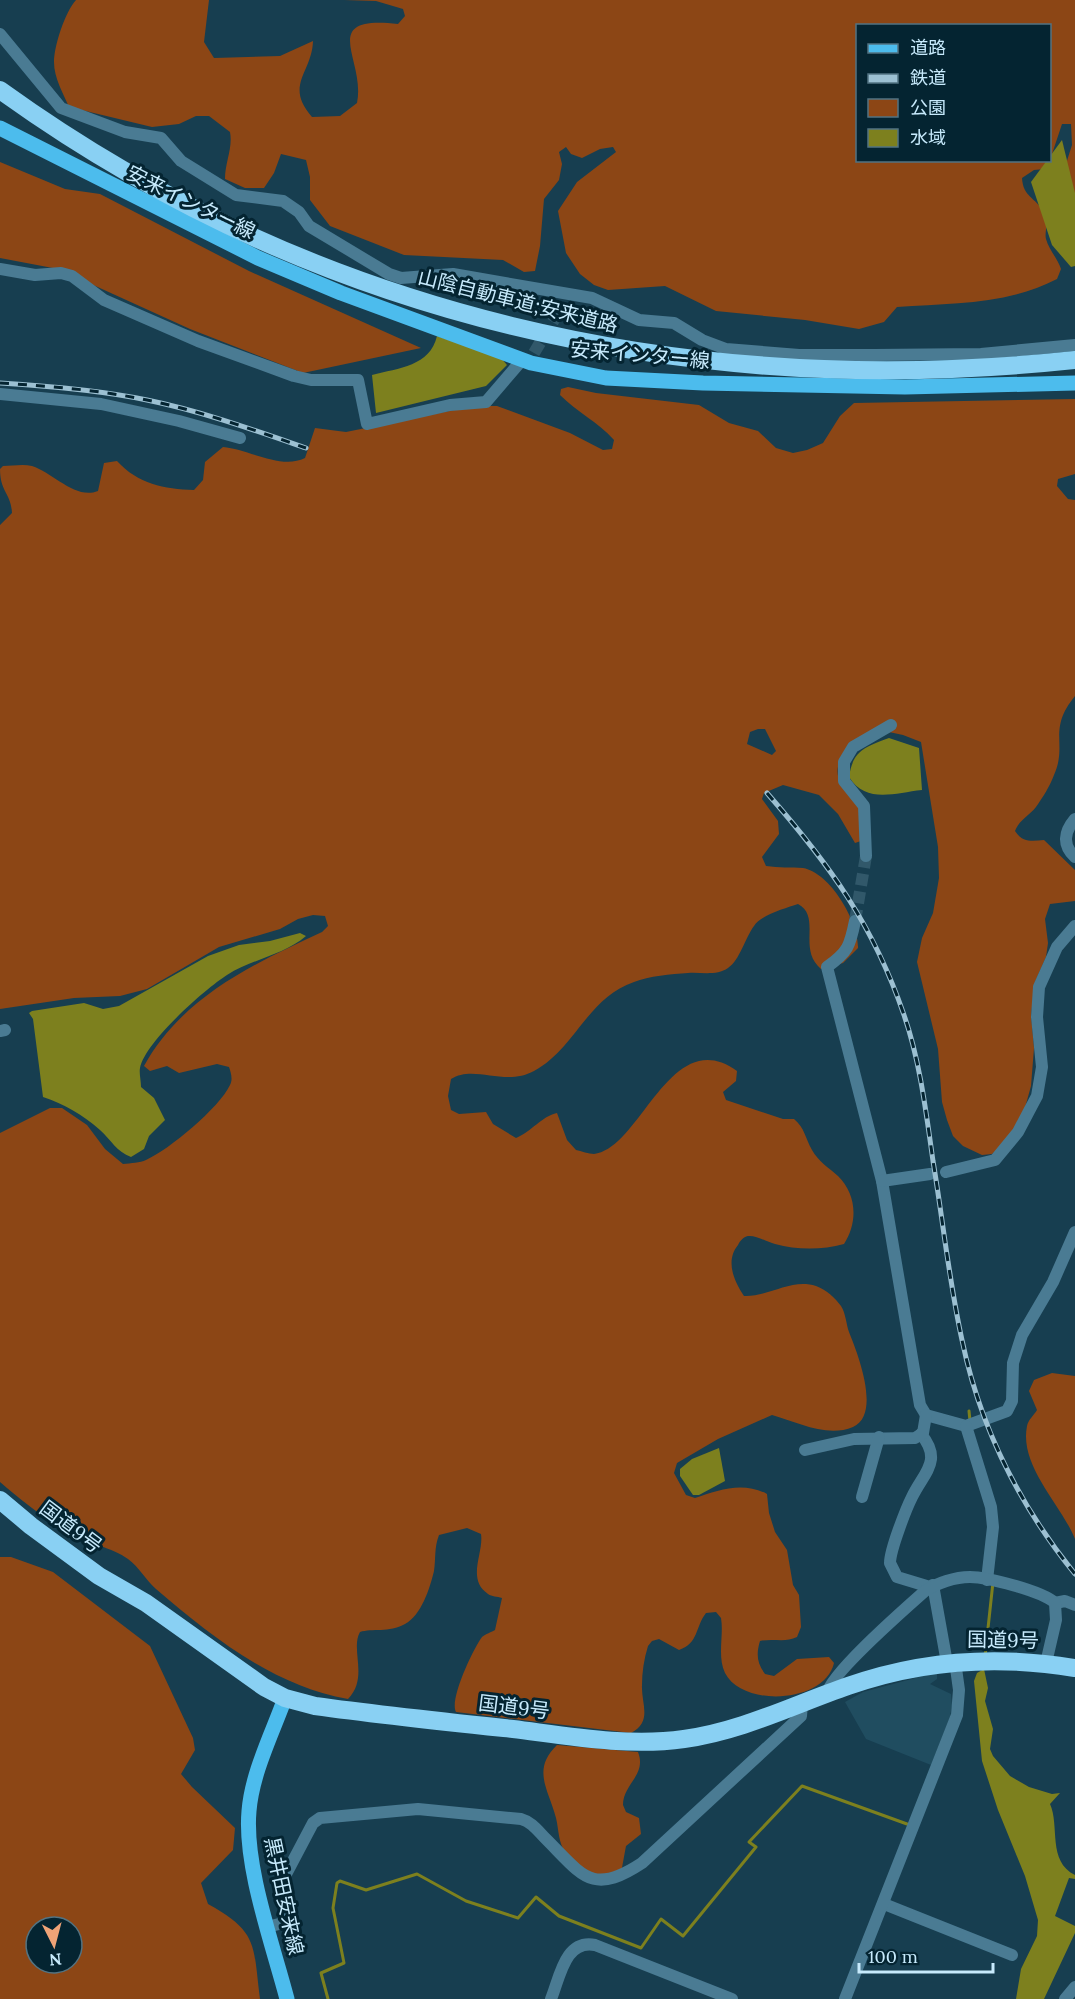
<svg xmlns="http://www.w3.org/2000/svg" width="1075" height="1999" font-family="Lora,'Noto Sans JP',serif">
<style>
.built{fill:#204d60}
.green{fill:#8c4615;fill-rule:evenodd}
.water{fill:#7d801e}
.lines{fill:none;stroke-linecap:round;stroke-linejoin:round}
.stream{stroke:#7d801e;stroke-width:3}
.minor-tunnel{stroke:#31586a;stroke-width:12;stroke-dasharray:12 6;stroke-linecap:butt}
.minor{stroke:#4a7b93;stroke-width:12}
.major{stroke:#4cbced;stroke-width:15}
.highway{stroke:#89d0f3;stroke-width:18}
.rail-casing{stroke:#9cc0d2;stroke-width:5}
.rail{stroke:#042431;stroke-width:3;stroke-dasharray:9;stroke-linecap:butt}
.labels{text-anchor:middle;stroke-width:6;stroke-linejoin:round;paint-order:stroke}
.street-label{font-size:20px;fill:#c7eafc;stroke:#042431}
</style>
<rect width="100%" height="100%" fill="#173e50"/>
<polygon class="built" points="934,1673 937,1674 937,1679 930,1684 951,1694 952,1705 950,1717 931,1765 866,1739 845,1702 863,1692"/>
<g class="green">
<path d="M76,0H209L204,42L214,58L280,56L313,41C312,73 284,85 312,117L340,116L357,103C366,59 316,15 398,24L405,16L403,9L376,1L344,0H1075V202L1065,167L1072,145L1071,124H1062L1050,160V26H858V160H1049L1045,169L1034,170L1022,178C1023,197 1035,197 1044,212C1050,221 1044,231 1046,239C1049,250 1058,259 1061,269L1057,279C1007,305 952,303 897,307L884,322L859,329L805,320L716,311L665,286L608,290L594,285L580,274L566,253L558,211L577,182L616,152L613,147L600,149L582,158L571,154L566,147L559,152L562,164L559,180L544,199L540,246L535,271L524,272L503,260L404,255L330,226L310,200V177L306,160L281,154L274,173L264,188H245L225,179C225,162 233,148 230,132L209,116H196L179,124L152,127L69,107C63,93 54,78 54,62C54,46 65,12 76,0Z"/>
<polygon points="0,162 65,189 100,194 249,271 421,348 303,373 190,329 58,269 0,258"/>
<path d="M568,387L596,393L699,405L729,423L758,431L776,448L793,453L807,450L823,443L840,416L854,403L1075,399V474L1058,479L1057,486L1068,499L1075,500V696C1047,730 1068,744 1054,775C1050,786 1043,797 1036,807C1029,816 1019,820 1015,831C1023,843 1032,841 1044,840L1075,870V901L1050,904L1045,919L1048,943L1046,957L1035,982L1031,1015L1034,1048L1031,1086L1023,1115L1006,1143L992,1154L982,1155L963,1146L953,1136L947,1120L942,1102L938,1049L917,962L922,938L933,913L939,878L938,847L921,742L903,735L875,729C857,742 826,759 842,786C846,793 853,797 857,804C863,815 861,829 861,841L855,843L838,814L819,795L783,785L764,793L762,799L778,821L779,834L762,857L766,866C779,868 791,867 803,868C831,873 859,923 858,948L843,963L821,969C797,949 822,917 798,904C786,908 761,915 754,926C745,938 740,960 728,968C717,976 701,972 688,973C671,974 649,976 634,982C587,998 575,1049 534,1071C505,1087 474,1064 451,1079L448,1096L451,1110L459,1114L486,1112L493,1124L516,1138C531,1132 542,1116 557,1113L567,1140L576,1150C581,1151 589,1154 594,1154C641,1149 670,1023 737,1071L736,1081L723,1092L726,1100L783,1119H794C805,1128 805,1138 812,1150C818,1161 829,1168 838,1176C857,1195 858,1222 844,1244C822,1250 797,1250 775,1244C767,1242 756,1235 748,1236C743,1237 740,1241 738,1245C725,1261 734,1281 744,1296C769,1297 791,1278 816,1286C827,1290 835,1298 841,1306C846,1314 846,1324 849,1332C857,1352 882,1414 853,1427C827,1438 797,1422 772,1415L718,1439L677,1463L674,1473L686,1495L695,1498C718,1490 743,1481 767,1494L769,1513L775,1532L787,1550L793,1585L799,1595L801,1627L797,1637C785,1643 774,1638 760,1641C756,1654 757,1663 765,1674L774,1676L797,1659L829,1657L834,1663C825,1703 743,1708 725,1673C717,1656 724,1635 721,1618L716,1612L706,1613C695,1627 699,1643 679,1650L659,1639L652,1641L648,1646C644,1659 642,1672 642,1685C641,1704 653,1721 631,1733L456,1712C449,1700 473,1649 482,1637C485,1634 492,1632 495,1630L502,1598C497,1596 492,1597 488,1594C466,1579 484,1553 481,1534L467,1528L439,1535C434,1548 436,1558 434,1571C430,1588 421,1616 405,1624C389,1633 372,1628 360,1632C350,1649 369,1678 348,1699C274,1686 212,1637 156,1589C146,1580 139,1567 128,1559C115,1549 83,1541 66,1531C42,1517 21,1500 0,1482V1133L50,1108H62L87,1125L105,1149L123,1164C131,1163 140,1163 146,1160C170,1149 219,1108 230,1085C233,1079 231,1073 229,1067L217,1064L179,1073L167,1066L150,1071L144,1066C182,997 253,964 322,932L328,926L325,916L313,915L298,919L280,929L219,947L147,989L120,996L74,998L0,1009V525L12,513C11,493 0,492 0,469L3,466C12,466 23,464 32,466C54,473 75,500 98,491L104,463L117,461C138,484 164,489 194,490L203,480L205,462L223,447C248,449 281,470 305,458L315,428L346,432L474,406H497L570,433L603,450L612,449L614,440C598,422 577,412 560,395L561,389ZM758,729H765L776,751L772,755L747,744L750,732Z"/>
<path d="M1052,1373L1075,1376V1539C1061,1504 1019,1466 1027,1426C1028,1420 1034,1415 1037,1410L1029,1391L1034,1380Z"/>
<path d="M0,1557H11L53,1572L150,1646L193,1738L195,1750L181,1774L192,1787L235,1828L233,1850L201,1883L208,1904C259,1932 253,1945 260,1999H0ZM36,1927H72V1963H36Z"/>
<path d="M557,1745L638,1752C647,1775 623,1784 623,1805L626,1812L639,1818L641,1834L626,1846L621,1873L600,1877C588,1871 574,1864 566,1853C558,1843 559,1830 556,1818C549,1790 531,1770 557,1745Z"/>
</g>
<g class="water">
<polygon points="1062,140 1075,193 1075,266 1071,267 1052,245 1031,182"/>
<path d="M437,336L501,358L507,365L486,386L376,413L372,375C399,368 430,366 437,336Z"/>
<path d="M889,738L919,748L922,790C894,793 866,804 849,777C853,750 865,747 889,738Z"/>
<path d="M300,933L306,936C284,955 252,959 227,975C205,989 145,1042 140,1068C139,1073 141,1081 141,1087L154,1098L165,1120L149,1136L144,1149L131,1157C117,1152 111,1140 100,1130C83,1115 64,1104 43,1097L33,1019L29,1013L32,1011L84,1003L103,1009L119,1006L208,956L239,945L270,941Z"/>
<polygon points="719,1448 725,1481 699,1495 693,1495 680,1476 680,1469 692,1459"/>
<path d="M984,1669L988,1688L985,1701L993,1729L990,1749L993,1756L1010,1776L1029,1787L1052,1794L1060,1793L1050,1804C1060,1826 1047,1861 1075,1875V1879L1069,1878L1055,1916L1075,1926V1933L1044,1999H1016L1021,1969L1037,1936L1038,1920L1025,1876L998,1810L982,1761L974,1681L977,1673Z"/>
</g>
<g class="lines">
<g class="stream">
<polyline points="969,1411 970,1421"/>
<polyline points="985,1656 993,1582"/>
<polyline points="328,1999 321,1973 344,1963 333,1908 337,1883 340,1881 366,1890 417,1874 466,1901 518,1918 536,1897 559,1916 641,1948 661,1919 683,1936 756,1847 749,1842 802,1786 907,1824"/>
</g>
<g class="minor-tunnel">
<polyline points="534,353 564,303"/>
<polyline points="855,921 866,856"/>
</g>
<g class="minor">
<polyline points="0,34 61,108 125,132 161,138 181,161 236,195 283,201 299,212 309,226 389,274 401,278 453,274 592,298 639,320 674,323 702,340 726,349 799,355 874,355 981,354 1075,345"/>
<polyline points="0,269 35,275 61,273 72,276 104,300 198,341 294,376 311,380 358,380 367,424 450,405 486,402 522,360"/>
<polyline points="0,394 101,404 179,421 240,438"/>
<path d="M1075,819C1064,832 1062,845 1075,857"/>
<polyline points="866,856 864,806 844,781 844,762 853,747 891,725"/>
<path d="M855,921C850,946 848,952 827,967L882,1181L920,1405L926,1415L966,1426L1007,1411L1012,1401L1013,1363L1022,1335L1053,1282L1075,1232"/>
<polyline points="0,1031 5,1030"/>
<polyline points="946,1172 995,1160 1018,1132 1028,1113 1037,1096 1042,1067 1037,1017 1039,987 1057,947 1075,926"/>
<polyline points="882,1181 930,1174"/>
<polyline points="966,1426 991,1507 993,1527 987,1580"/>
<path d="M921,1434C943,1461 924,1472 912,1497C906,1509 890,1550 890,1563L897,1577L930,1587"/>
<polyline points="805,1450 854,1439 915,1438 923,1433 926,1415"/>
<polyline points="862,1497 879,1437"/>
<polyline points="933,1585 947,1663"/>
<polyline points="1055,1603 1065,1601 1075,1605"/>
<path d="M827,1694C829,1675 907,1607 925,1591C937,1583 955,1577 970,1577C987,1577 1042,1591 1055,1603L1056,1620L1046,1663"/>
<polyline points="884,1904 1012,1955"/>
<path d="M267,1927L291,1921L284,1878L313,1823L320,1818L418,1809L521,1819C532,1822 538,1831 546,1839C583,1876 592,1896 642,1863L801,1716L802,1704"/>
<path d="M551,1999C560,1977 565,1939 595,1945L732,1999"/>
<polyline points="845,1999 957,1715 959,1690 955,1661"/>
<polyline points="1065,1999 1075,1987"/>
</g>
<g class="major">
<polyline points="0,128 258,258 341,293 531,363 606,378 703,383 905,387 1075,383"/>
<path d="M285,1698C272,1734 252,1773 249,1811C244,1866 273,1945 287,1999"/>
</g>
<g class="highway">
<path d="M0,90C316,318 690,401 1075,360"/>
<path d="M0,1500L31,1526L99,1576L146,1603L264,1687L285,1698L315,1706C380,1715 447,1722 513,1729C568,1736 628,1747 684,1739C742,1731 793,1705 848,1686C922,1660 997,1655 1075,1668"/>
</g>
<g class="rail-casing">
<g id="rail">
<path d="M0,383C49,386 99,390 147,400C201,411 254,430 306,448"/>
<path d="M767,793C829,864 873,924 904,1015C920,1061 926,1112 933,1161C943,1221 949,1281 962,1340C980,1427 1020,1506 1075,1574"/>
</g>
</g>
<use href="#rail" class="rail"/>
</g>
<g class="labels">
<g class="street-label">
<text transform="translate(191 202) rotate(26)" y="7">安来インター線</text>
<text transform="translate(518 301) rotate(14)" y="7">山陰自動車道;安来道路</text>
<text transform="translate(640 355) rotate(5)" y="7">安来インター線</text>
<text transform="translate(71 1527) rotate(37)" y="7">国道9号</text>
<text transform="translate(1003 1640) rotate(1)" y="7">国道9号</text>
<text transform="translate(514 1707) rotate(7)" y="7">国道9号</text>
<text transform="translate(284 1896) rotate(78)" y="7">黒井田安来線</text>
</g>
</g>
<rect x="856" y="24" width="195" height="138" fill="#042431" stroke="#527382" stroke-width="1.5"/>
<rect x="868" y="44" width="30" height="9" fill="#4cbced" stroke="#527382" stroke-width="1.5"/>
<text x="910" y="54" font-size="18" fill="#c7eafc">道路</text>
<rect x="868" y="74" width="30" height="9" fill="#9cc0d2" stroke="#527382" stroke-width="1.5"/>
<text x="910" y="84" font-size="18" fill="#c7eafc">鉄道</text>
<rect x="868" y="99" width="30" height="18" fill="#8c4615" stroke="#527382" stroke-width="1.5"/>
<text x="910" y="114" font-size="18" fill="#c7eafc">公園</text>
<rect x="868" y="129" width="30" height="18" fill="#7d801e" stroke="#527382" stroke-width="1.5"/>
<text x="910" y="144" font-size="18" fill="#c7eafc">水域</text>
<g transform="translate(54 1945) rotate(174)"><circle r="28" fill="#042431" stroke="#527382" stroke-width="1.5"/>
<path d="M0-4.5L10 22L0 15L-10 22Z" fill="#efa377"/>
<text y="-9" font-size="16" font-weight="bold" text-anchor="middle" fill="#c7eafc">N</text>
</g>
<path d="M859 1963v9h134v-9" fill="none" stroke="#c7eafc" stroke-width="3"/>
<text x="868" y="1963" font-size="18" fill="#c7eafc" stroke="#042431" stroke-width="4.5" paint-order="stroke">100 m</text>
</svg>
